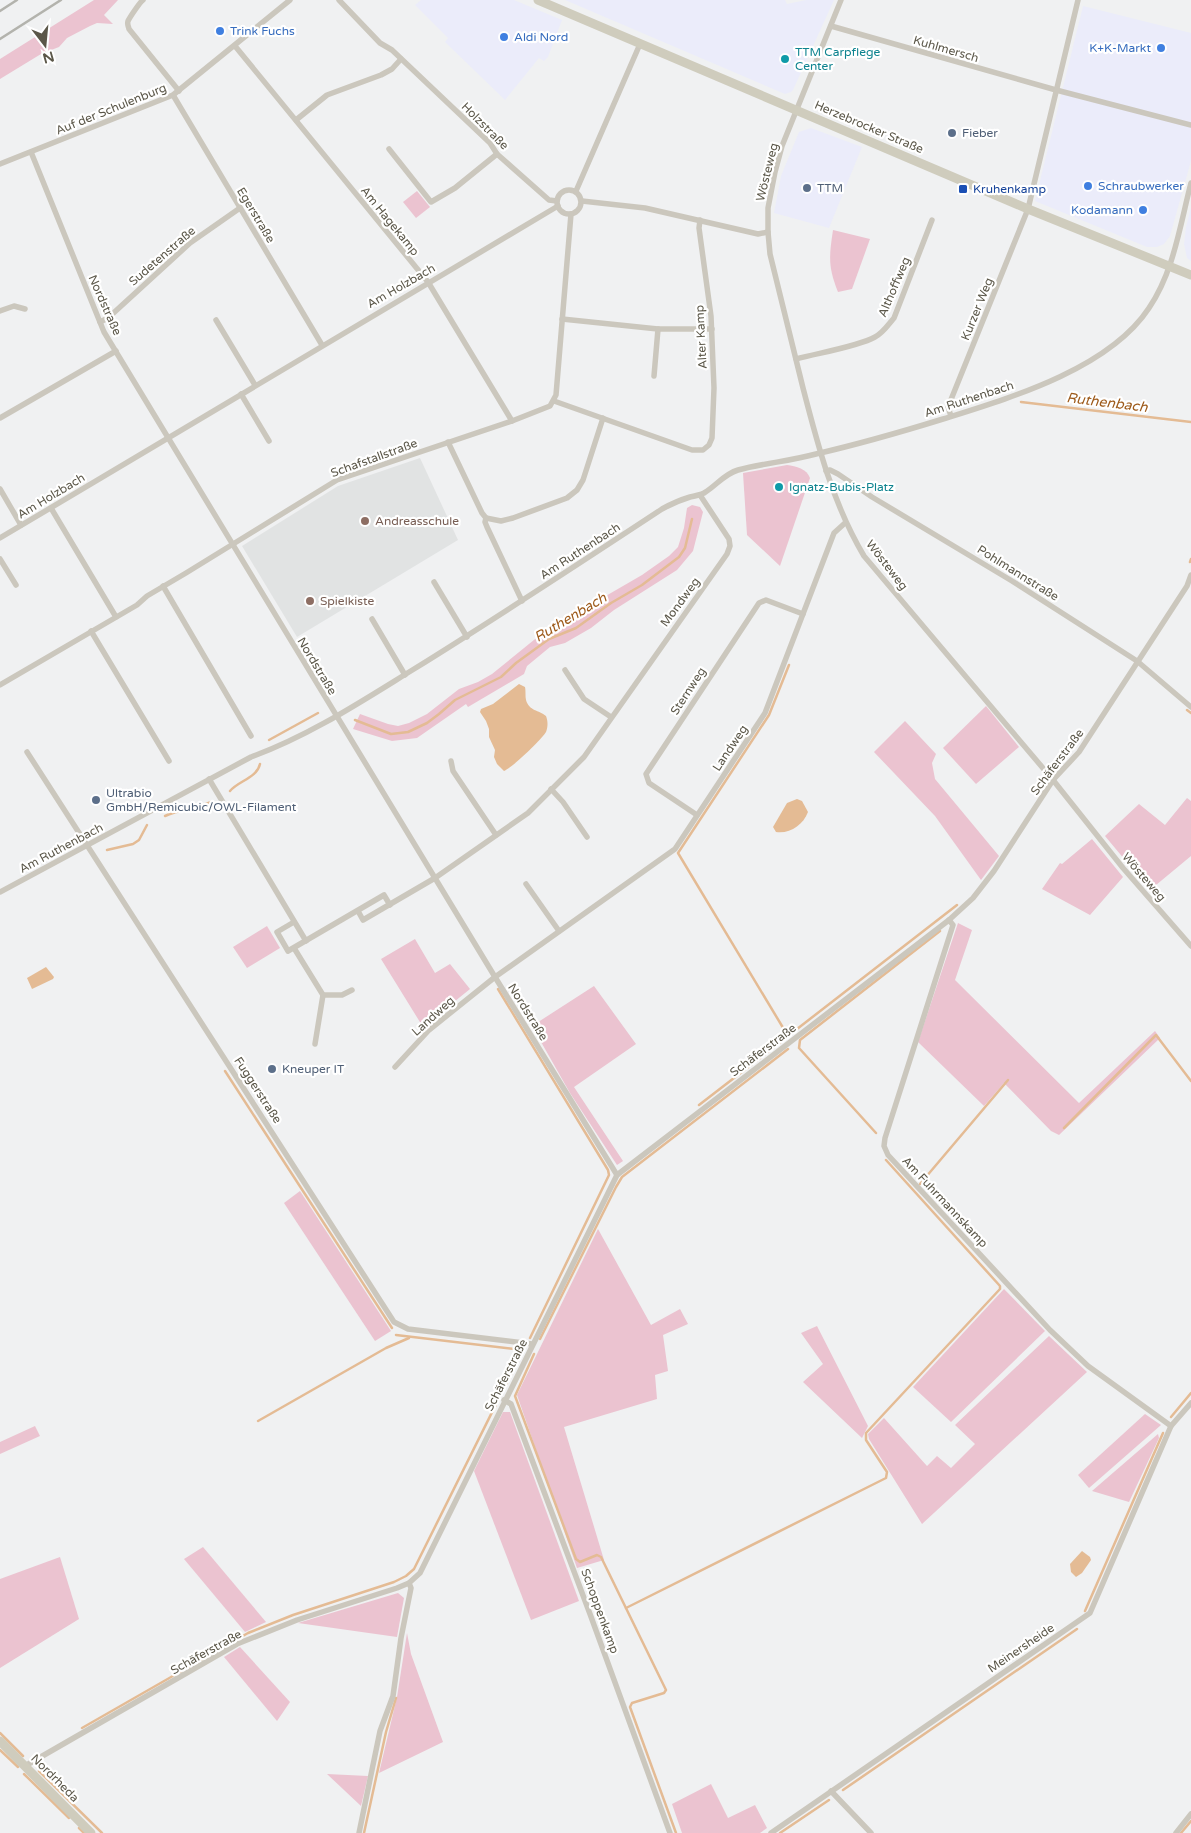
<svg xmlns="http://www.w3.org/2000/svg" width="1191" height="1833" font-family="'Varela Round',sans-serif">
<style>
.commercial{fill:#ebecfa}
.education{fill:#e1e3e3}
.green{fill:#ebc3d0}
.water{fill:#e4bb94}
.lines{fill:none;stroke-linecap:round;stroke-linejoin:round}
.stream{stroke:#e4bb94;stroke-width:2.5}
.minor{stroke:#cbc7bd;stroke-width:5.5}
.secondary{stroke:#cfccbd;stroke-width:9}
.rail{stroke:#b3b3ad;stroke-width:2.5}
.shop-dot{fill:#3f7fe0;stroke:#fff;stroke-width:2}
.culture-dot{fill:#0f9aa8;stroke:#fff;stroke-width:2}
.service-dot{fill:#5c6f8a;stroke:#fff;stroke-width:2}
.transit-dot{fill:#1a4fb4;stroke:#fff;stroke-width:2}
.education-dot{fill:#8d6e63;stroke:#fff;stroke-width:2}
.labels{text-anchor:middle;stroke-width:4.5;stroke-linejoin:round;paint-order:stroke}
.shop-label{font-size:12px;fill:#366cbe;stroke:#fff;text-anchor:start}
.street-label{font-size:12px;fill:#5b5749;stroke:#fff}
.culture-label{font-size:12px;fill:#0d838f;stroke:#fff;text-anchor:start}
.service-label{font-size:12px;fill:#4e5e75;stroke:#fff;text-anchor:start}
.transit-label{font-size:12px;fill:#164399;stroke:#fff;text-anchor:start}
.education-label{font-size:12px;fill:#785e54;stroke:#fff;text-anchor:start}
.water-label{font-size:14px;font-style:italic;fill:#9d5a1a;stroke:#fff}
</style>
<rect width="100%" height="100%" fill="#f0f1f2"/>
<g class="commercial">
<polygon points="421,0 514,0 562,20 548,57 544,61 539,58 505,100 445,42 448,38 415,5"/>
<polygon points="565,0 785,0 787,4 806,0 834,0 793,90 791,92 785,94"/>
<polygon points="1083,6 1191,33 1191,161 1170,236 1164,244 1157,247 1147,247 1035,201"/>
<polygon points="811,128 862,147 829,228 774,213 781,176 799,132"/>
<polygon points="1191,207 1191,261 1187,258 1184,244 1186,227"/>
</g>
<polygon class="education" points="420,458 458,540 297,637 242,546 338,486"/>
<g class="green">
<polygon points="94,0 118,0 104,15 113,24 97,23 90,26 67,38 59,47 41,54 0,79 0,59"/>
<polygon points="417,191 430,207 416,218 403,202"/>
<path d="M833,230L870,239L852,289L838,292C828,267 829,257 833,230Z"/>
<path d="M787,465C796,466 807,469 810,478L780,566L747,535L743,473Z"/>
<polygon points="692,505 700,507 703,512 693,551 677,570 614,610 591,628 565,643 550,647 527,666 524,674 468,707 466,704 417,738 392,741 353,729 360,714 388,724 398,726 409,723 427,714 459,689 478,682 492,674 545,631 558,628 580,617 604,597 642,575 669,556 678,547 684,528 687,508"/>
<polygon points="986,706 1019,747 976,784 943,748"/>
<polygon points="905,721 936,754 932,763 935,779 999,856 981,880 935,816 874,752"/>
<polygon points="1187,798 1191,801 1191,856 1150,890 1105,836 1139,804 1165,825"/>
<polygon points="1092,839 1123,877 1090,915 1042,889 1060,863 1062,864"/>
<polygon points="958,923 972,930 955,980 1079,1103 1155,1031 1160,1038 1059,1135 1051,1131 1004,1083 984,1106 918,1042"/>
<polygon points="267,926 280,948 247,968 233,947"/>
<polygon points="415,939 435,973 450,964 470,989 423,1027 381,959"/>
<polygon points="594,986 636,1044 574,1087 623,1161 617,1165 570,1093 532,1026"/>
<polygon points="300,1191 391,1331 375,1341 284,1203"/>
<polygon points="598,1229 651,1325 680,1309 688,1324 663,1335 668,1371 655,1375 657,1399 564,1427 604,1560 577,1568 517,1395"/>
<polygon points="1004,1289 1045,1331 951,1422 913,1387"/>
<polygon points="817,1326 868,1426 862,1438 803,1382 823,1364 801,1333"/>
<polygon points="1049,1336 1087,1372 922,1524 869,1439 868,1434 884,1418 927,1466 937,1456 951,1468 975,1444 955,1425"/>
<polygon points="503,1412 510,1412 579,1601 531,1620 474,1471"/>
<polygon points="1145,1414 1161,1425 1089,1488 1078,1475"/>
<polygon points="35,1426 40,1436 0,1454 0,1442"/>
<polygon points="1158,1434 1159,1438 1129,1502 1092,1491"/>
<polygon points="203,1547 266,1622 245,1632 184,1559"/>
<polygon points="60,1557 79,1619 0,1668 0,1579"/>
<polygon points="398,1593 404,1598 397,1637 298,1623"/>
<polygon points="407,1633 411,1654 443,1742 379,1773 397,1697"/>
<polygon points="240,1647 290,1702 277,1721 224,1657"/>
<polygon points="327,1774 368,1776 361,1806"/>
<polygon points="711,1784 728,1818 755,1805 767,1828 760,1833 682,1833 672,1804"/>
</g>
<g class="water">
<path d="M519,684L525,687C526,692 525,696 526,700C529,711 539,710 546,716C548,721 548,727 546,732C542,739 512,768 504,771L497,764L494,757L495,750L489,737V729L486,721L480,712L481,709L493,704Z"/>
<path d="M797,799L802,801L808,812C803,825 790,834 776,832L773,827L787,803Z"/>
<polygon points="46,967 54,977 53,979 32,989 27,978"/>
<polygon points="1082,1551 1090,1557 1091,1560 1082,1573 1076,1577 1071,1572 1070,1564"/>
</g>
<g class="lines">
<g class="stream">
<polyline points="1021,402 1191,422"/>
<polyline points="1190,562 1191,559"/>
<polyline points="789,665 769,715 678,853 788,1036 957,905"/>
<polyline points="1187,710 1191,713"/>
<polyline points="355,720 391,734 408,732 427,723 439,714 455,700 501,677 516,663 549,639 576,628 611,603 642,585 679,557 685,548 692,519"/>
<polyline points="269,740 318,713"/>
<path d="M230,791C238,781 257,778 260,764"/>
<path d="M165,816C180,809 196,809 211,802"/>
<polyline points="107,850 133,844 139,840 147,825"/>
<polyline points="498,989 608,1170 609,1175 530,1338"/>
<polyline points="225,1071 392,1328"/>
<polyline points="699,1105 782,1041"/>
<polyline points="1064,1128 1156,1035 1191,1081"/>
<polyline points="876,1133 799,1048 800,1040 940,931"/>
<polyline points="920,1184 1008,1080"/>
<polyline points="540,1339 616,1187 622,1177 788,1049"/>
<polyline points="534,1354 515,1396 576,1559 580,1562 597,1555 601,1557 666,1690 664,1693 632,1703 630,1707 676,1833"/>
<polyline points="1171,1417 1191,1393"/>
<polyline points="258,1421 386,1348 409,1338"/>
<polyline points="626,1608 886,1478 887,1472 866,1440 866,1433 1000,1289 1000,1286 886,1160"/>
<polyline points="1085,1611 1163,1433"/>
<polyline points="82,1728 248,1633 293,1615 394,1582 406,1576 414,1569 523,1350 396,1335"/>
<polyline points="0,1733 23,1756"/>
<polyline points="0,1750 18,1767"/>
<polyline points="39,1771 102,1833"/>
<polyline points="24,1774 69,1818"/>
<polyline points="843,1790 1077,1629"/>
<polyline points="79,1828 84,1833"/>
<polyline points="364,1833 386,1732 396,1698"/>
<polyline points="780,1833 829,1800"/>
<polyline points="1181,1833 1191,1821"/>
</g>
<g class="minor">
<path d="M143,0C140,2 130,17 128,21C127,24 128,25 129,29L179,91"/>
<polyline points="339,0 380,43 392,50 490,143 497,154 549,200 557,201"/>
<path d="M841,0L782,146L775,172L768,208V232L770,254C781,299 792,343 803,388C818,446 833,504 864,556L1053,780L1123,868L1191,946"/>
<polyline points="831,26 1056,90 1191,125"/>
<polyline points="235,46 428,282 512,421"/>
<polyline points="173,95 322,345"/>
<polyline points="296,120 327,95 381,75 392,69 401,59"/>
<polyline points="389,149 431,202 455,188 497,154"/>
<polyline points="31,152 104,332 495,977 617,1175"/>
<polyline points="0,164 173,95 290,0"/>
<circle cx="569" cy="202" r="12"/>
<polyline points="576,191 640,44"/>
<polyline points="582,201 645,208 758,234 768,232"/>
<polyline points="0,311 14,306 25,309"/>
<polyline points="562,319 658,329 712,329"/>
<polyline points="216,320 255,385"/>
<polyline points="100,322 108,318 190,243 240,208"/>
<path d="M796,359C817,353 857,347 875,337C883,333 888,325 894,318L932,220"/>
<polyline points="654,376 658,329"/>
<polyline points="241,394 269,441"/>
<polyline points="554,401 692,450 703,450 709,445 712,438 714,388 711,316 699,228 700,220"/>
<polyline points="951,416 948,407 1028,209 1078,0"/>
<polyline points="0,418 116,351"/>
<polyline points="448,442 482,513 486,518 501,521 513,518 567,498 577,490 583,480 603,418"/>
<polyline points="826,471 830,470 838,474 872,497 1012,581 1137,661 1191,707"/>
<polyline points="0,489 21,525"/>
<polyline points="51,508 116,617"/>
<polyline points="486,518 485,522 487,527 522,601"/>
<polyline points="0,538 558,206"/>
<polyline points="0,559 16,585"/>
<polyline points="434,582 467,637"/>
<polyline points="163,586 251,736"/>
<polyline points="372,619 405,675"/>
<polyline points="91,631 169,761"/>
<polyline points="565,670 584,699 611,717"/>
<polyline points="0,685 137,605 147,596 186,573 337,480 512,421 550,406 556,395 571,214"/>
<polyline points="27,752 394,1322 408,1329 532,1344"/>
<polyline points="451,761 453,771 496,835"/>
<polyline points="209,779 306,941"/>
<polyline points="551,789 563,802 587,837"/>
<polyline points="697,815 649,783 646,774 759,603 766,600 803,614"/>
<polyline points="526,884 559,931"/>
<path d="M0,892L251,757C309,736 362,701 414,669C498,617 580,563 662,509C671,504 680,500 690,497C695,496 700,495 704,493C716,486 724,474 738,470C764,463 791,461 816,454C859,444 901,432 943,419C1010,398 1109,369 1149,308C1174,271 1180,225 1191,183"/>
<polyline points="358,911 363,920 435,878 528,813 584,757 727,554 730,546 729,539 700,495"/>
<polyline points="949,920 953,925 885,1138 884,1146 888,1155 1050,1330 1088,1366 1171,1426"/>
<polyline points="294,922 277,932 288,951 384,895 390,905"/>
<polyline points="294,948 323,995 342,995 352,990"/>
<polyline points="315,1044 323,995"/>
<polyline points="395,1067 429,1030 495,977 675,849 765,713 834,533 845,523"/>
<polyline points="504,1400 511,1404 590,1614 670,1833"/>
<polyline points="25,1766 237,1644 297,1620 397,1588 409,1583 420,1573 617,1175 949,920 973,898 994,871 1053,780 1079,752 1187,586 1191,575"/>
<polyline points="831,1791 871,1833"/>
<polyline points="359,1833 380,1731 393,1696 401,1638 411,1588 409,1583"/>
<polyline points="771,1833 1090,1613 1171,1426 1191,1403"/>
<polyline points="1176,1833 1191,1814"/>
</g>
<g class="secondary">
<polyline points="538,0 1028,209 1191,275"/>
<polyline points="0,1741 91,1833"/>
</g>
<g class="rail">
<polyline points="0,11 17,0"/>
<polyline points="0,39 61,0"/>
</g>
</g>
<g class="shop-dot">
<circle cx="220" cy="31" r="5"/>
<circle cx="504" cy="37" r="5"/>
<circle cx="1161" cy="48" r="5"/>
<circle cx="1088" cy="186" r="5"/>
<circle cx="1143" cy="210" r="5"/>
</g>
<g class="culture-dot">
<circle cx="785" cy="59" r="5"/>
<circle cx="779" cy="487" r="5"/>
</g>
<g class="service-dot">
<circle cx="952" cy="133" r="5"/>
<circle cx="807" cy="188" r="5"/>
<circle cx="96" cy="800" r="5"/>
<circle cx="272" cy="1069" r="5"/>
</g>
<rect class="transit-dot" x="958" y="184" width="10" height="10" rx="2.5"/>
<g class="education-dot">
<circle cx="365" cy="521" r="5"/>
<circle cx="310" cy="601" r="5"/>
</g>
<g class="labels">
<g class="shop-label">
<text x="230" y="35">Trink Fuchs</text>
<text x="514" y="41">Aldi Nord</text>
<text x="1151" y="52" text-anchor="end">K+K-Markt</text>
<text x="1098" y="190">Schraubwerker</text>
<text x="1133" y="214" text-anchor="end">Kodamann</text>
</g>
<g class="street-label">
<text transform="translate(946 49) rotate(16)" y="4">Kuhlmersch</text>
<text transform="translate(111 109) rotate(-22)" y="4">Auf der Schulenburg</text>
<text transform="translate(485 126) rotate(45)" y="4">Holzstraße</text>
<text transform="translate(869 127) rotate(23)" y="4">Herzebrocker Straße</text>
<text transform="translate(767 172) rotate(-76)" y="4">Wösteweg</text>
<text transform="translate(256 215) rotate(59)" y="4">Egerstraße</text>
<text transform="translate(390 221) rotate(51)" y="4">Am Hagekamp</text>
<text transform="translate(162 256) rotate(-41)" y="4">Sudetenstraße</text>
<text transform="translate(401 286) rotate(-30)" y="4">Am Holzbach</text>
<text transform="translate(894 287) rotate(-67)" y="4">Althoffweg</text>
<text transform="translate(105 305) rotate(66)" y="4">Nordstraße</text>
<text transform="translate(977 309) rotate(-68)" y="4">Kurzer Weg</text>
<text transform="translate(701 337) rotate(-93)" y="4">Alter Kamp</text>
<text transform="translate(969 399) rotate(-18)" y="4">Am Ruthenbach</text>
<text transform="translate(374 458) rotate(-20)" y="4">Schafstallstraße</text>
<text transform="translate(51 496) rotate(-31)" y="4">Am Holzbach</text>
<text transform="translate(580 551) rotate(-33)" y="4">Am Ruthenbach</text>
<text transform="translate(887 565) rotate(52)" y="4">Wösteweg</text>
<text transform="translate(1018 573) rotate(32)" y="4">Pohlmannstraße</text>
<text transform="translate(680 602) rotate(-54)" y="4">Mondweg</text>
<text transform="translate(317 666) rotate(59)" y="4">Nordstraße</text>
<text transform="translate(688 691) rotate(-57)" y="4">Sternweg</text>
<text transform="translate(730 748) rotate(-56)" y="4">Landweg</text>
<text transform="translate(1057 762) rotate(-53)" y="4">Schäferstraße</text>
<text transform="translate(61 848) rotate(-28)" y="4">Am Ruthenbach</text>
<text transform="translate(1144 877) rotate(49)" y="4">Wösteweg</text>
<text transform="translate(528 1012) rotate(58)" y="4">Nordstraße</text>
<text transform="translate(433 1016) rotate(-42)" y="4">Landweg</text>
<text transform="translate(763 1050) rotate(-37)" y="4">Schäferstraße</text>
<text transform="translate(258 1090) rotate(57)" y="4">Fuggerstraße</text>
<text transform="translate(945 1202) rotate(47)" y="4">Am Fuhrmannskamp</text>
<text transform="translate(506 1375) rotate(-63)" y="4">Schäferstraße</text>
<text transform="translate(600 1611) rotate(70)" y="4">Schoppenkamp</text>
<text transform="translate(1021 1648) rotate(-34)" y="4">Meinersheide</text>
<text transform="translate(206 1652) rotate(-29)" y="4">Schäferstraße</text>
<text transform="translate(55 1778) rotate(45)" y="4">Nordrheda</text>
</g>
<g class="culture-label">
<text x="795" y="56">TTM Carpflege<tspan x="795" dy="14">Center</tspan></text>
<text x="789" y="491">Ignatz-Bubis-Platz</text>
</g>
<g class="service-label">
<text x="962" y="137">Fieber</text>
<text x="817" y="192">TTM</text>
<text x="106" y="797">Ultrabio<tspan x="106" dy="14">GmbH/Remicubic/OWL-Filament</tspan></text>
<text x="282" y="1073">Kneuper IT</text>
</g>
<g class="transit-label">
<text x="973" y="193">Kruhenkamp</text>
</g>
<g class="education-label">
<text x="375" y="525">Andreasschule</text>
<text x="320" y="605">Spielkiste</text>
</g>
<g class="water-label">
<text transform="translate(1107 402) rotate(7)" y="5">Ruthenbach</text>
<text transform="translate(570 617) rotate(-31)" y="5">Ruthenbach</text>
</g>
</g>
<g transform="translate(45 45) rotate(164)" stroke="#ffffff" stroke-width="4" paint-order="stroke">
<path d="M0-4L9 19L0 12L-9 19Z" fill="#5b5749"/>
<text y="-8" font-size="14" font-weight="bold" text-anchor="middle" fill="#5b5749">N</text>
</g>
</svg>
